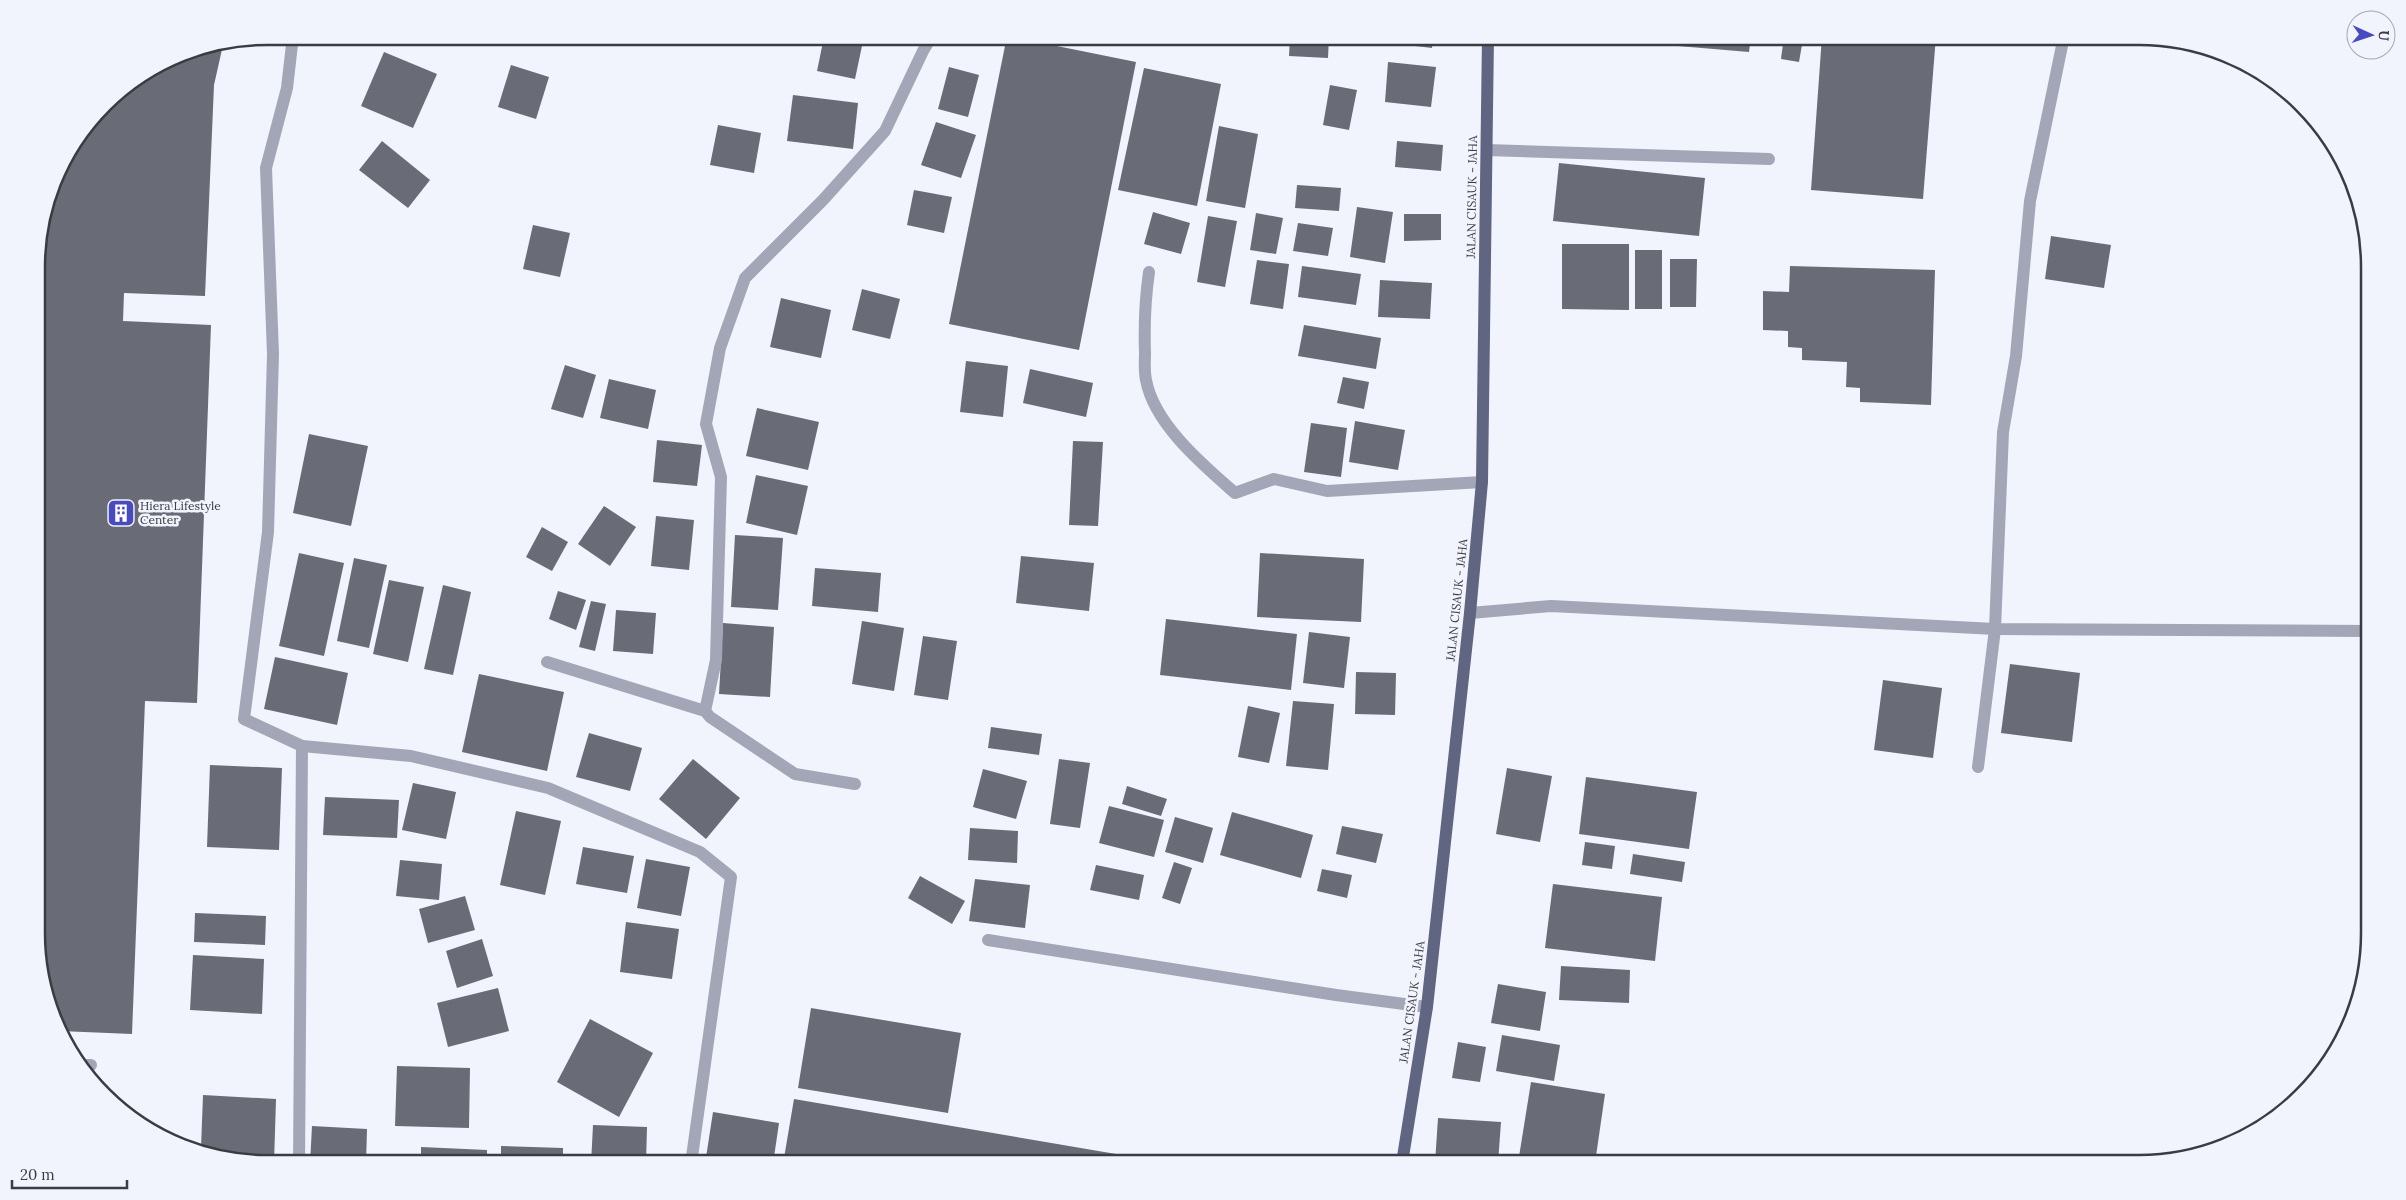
<svg xmlns="http://www.w3.org/2000/svg" width="2406" height="1200" font-family="Lora,serif">
<style>
.building{fill:#696c77}
.lines{fill:none;stroke-linecap:round;stroke-linejoin:round}
.lane{stroke:#a2a6b6;stroke-width:12}
.street{stroke:#a2a6b6;stroke-width:12}
.primary{stroke:#606581;stroke-width:12}
.labels{text-anchor:middle;stroke-width:5;stroke-linejoin:round;paint-order:stroke}
.street-label{font-size:12px;fill:#3b3c41;stroke:#f1f3fd}
.poi-label{font-size:12px;fill:#3b3c41;stroke:#f1f3fd;text-anchor:start}
.rim{fill:none;stroke:#3b3c41;stroke-width:2.5}
</style>
<rect width="100%" height="100%" fill="#f1f3fd"/>
<g class="building">
<polygon points="1007,36 1136,62 1079,350 949,324"/>
<polygon points="1290,36 1329,36 1328,58 1289,56"/>
<polygon points="1374,36 1433,36 1432,48 1373,41"/>
<polygon points="1560,36 1751,36 1749,52"/>
<polygon points="1784,36 1803,39 1799,62 1781,59"/>
<polygon points="1822,36 1936,36 1923,199 1811,190"/>
<polygon points="824,37 862,46 855,79 817,71"/>
<polygon points="223,45 214,85 205,296 124,293 123,321 211,325 197,703 145,701 132,1034 60,1031 54,1021 38,963 37,252 60,165 115,94 179,54"/>
<polygon points="384,52 437,74 413,128 361,106"/>
<polygon points="1388,62 1436,67 1431,107 1385,102"/>
<polygon points="511,65 549,77 536,119 498,107"/>
<polygon points="949,67 979,75 968,117 938,109"/>
<polygon points="1144,68 1221,84 1197,206 1118,190"/>
<polygon points="1330,85 1357,90 1349,130 1323,125"/>
<polygon points="793,95 858,103 853,149 787,141"/>
<polygon points="936,122 976,135 961,178 921,165"/>
<polygon points="718,125 761,133 754,173 710,165"/>
<polygon points="1219,126 1258,134 1245,208 1206,201"/>
<polygon points="382,141 430,180 408,208 359,170"/>
<polygon points="1397,141 1443,145 1441,171 1395,167"/>
<polygon points="1559,163 1705,178 1699,236 1553,221"/>
<polygon points="1297,185 1341,188 1339,211 1295,208"/>
<polygon points="914,190 952,197 944,233 907,225"/>
<polygon points="1357,207 1393,212 1385,263 1350,257"/>
<polygon points="1153,212 1190,223 1181,254 1144,244"/>
<polygon points="1256,213 1283,218 1276,254 1250,250"/>
<polygon points="1404,214 1441,214 1441,240 1404,241"/>
<polygon points="1208,216 1237,221 1225,287 1197,282"/>
<polygon points="1298,223 1333,228 1328,256 1293,251"/>
<polygon points="533,225 570,233 560,277 523,269"/>
<polygon points="2051,236 2111,245 2104,288 2045,279"/>
<polygon points="1562,244 1629,244 1629,310 1562,309"/>
<rect x="1635" y="250" width="27" height="59"/>
<polygon points="1670,259 1697,259 1696,307 1670,307"/>
<polygon points="1257,260 1289,264 1283,309 1250,304"/>
<polygon points="1302,266 1361,274 1356,305 1298,297"/>
<polygon points="1790,266 1935,270 1931,405 1860,402 1860,388 1846,387 1847,362 1802,360 1802,348 1788,347 1788,331 1763,330 1763,291 1789,292"/>
<polygon points="1380,280 1432,283 1430,319 1378,317"/>
<polygon points="862,289 900,299 890,339 852,330"/>
<polygon points="781,298 831,310 821,358 770,347"/>
<polygon points="1304,325 1381,338 1376,369 1298,356"/>
<polygon points="966,361 1008,366 1003,417 960,412"/>
<polygon points="565,365 596,375 583,418 551,409"/>
<polygon points="1030,369 1093,383 1086,417 1023,403"/>
<polygon points="1343,377 1369,382 1364,409 1337,403"/>
<polygon points="609,379 656,390 648,429 600,418"/>
<polygon points="757,408 819,422 808,470 746,456"/>
<polygon points="1355,421 1405,430 1398,470 1349,462"/>
<polygon points="1311,423 1347,428 1341,477 1304,472"/>
<polygon points="309,434 368,446 351,526 293,513"/>
<polygon points="657,440 702,445 697,486 653,482"/>
<polygon points="1073,441 1103,442 1098,526 1069,525"/>
<polygon points="756,475 808,486 797,535 746,523"/>
<polygon points="604,506 636,527 610,566 578,544"/>
<polygon points="656,516 694,520 689,570 651,566"/>
<polygon points="542,527 568,542 552,571 526,557"/>
<polygon points="735,535 783,538 778,610 731,607"/>
<polygon points="299,553 344,563 324,656 279,646"/>
<polygon points="1260,553 1364,559 1361,622 1257,617"/>
<polygon points="1021,556 1094,563 1089,611 1016,603"/>
<polygon points="354,558 387,565 369,648 337,641"/>
<polygon points="815,568 881,573 878,612 812,606"/>
<polygon points="389,580 424,587 408,662 373,654"/>
<polygon points="443,585 471,592 453,675 424,669"/>
<polygon points="558,591 586,600 576,630 549,619"/>
<polygon points="591,601 606,604 595,651 579,647"/>
<polygon points="616,610 656,613 653,654 613,651"/>
<polygon points="1166,619 1297,634 1291,690 1160,675"/>
<polygon points="862,621 904,628 894,691 852,684"/>
<polygon points="723,623 774,627 770,697 719,694"/>
<polygon points="1309,632 1350,637 1344,688 1303,683"/>
<polygon points="923,636 957,641 948,700 914,695"/>
<polygon points="275,657 348,673 337,725 264,709"/>
<polygon points="2010,664 2080,673 2072,742 2001,733"/>
<polygon points="1356,672 1396,673 1395,715 1355,714"/>
<polygon points="479,674 564,692 547,771 462,752"/>
<polygon points="1883,680 1942,688 1933,758 1874,750"/>
<polygon points="1293,701 1334,704 1328,770 1286,766"/>
<polygon points="1248,706 1280,713 1269,763 1238,757"/>
<polygon points="991,727 1042,734 1039,755 988,748"/>
<polygon points="589,733 642,748 630,791 576,777"/>
<polygon points="693,759 740,798 706,839 659,799"/>
<polygon points="1059,759 1090,763 1080,828 1050,824"/>
<polygon points="210,765 282,768 279,850 207,847"/>
<polygon points="1507,768 1552,776 1540,842 1496,834"/>
<polygon points="983,769 1027,781 1016,819 973,807"/>
<polygon points="1586,777 1697,792 1689,849 1579,834"/>
<polygon points="413,783 456,792 446,839 402,830"/>
<polygon points="1127,786 1167,799 1161,816 1122,804"/>
<polygon points="325,797 399,800 397,838 323,835"/>
<polygon points="1109,806 1164,820 1154,857 1099,843"/>
<polygon points="516,811 561,821 545,895 500,885"/>
<polygon points="1232,812 1313,835 1301,878 1220,855"/>
<polygon points="1175,817 1213,828 1203,863 1165,852"/>
<polygon points="1342,826 1383,834 1376,863 1336,854"/>
<polygon points="970,828 1018,831 1017,863 968,860"/>
<polygon points="1585,842 1615,846 1612,869 1582,865"/>
<polygon points="583,847 634,856 627,893 576,884"/>
<polygon points="1633,854 1685,862 1682,882 1630,874"/>
<polygon points="646,859 690,867 681,916 637,908"/>
<polygon points="400,860 442,864 439,900 396,896"/>
<polygon points="1174,862 1192,868 1180,904 1162,898"/>
<polygon points="1096,865 1144,875 1139,900 1090,890"/>
<polygon points="1322,869 1352,875 1347,898 1317,891"/>
<polygon points="920,876 965,901 952,924 908,898"/>
<polygon points="975,879 1030,885 1025,928 969,921"/>
<polygon points="1553,884 1662,897 1655,961 1545,948"/>
<polygon points="465,896 475,930 428,943 419,909"/>
<polygon points="195,913 266,916 265,945 194,942"/>
<polygon points="626,922 679,929 672,979 620,972"/>
<polygon points="482,939 493,976 457,988 446,951"/>
<polygon points="193,955 264,959 262,1014 190,1010"/>
<polygon points="1561,966 1630,970 1629,1003 1559,1000"/>
<polygon points="1498,984 1546,992 1540,1031 1491,1023"/>
<polygon points="498,988 509,1031 448,1047 437,1003"/>
<polygon points="811,1008 961,1033 948,1113 798,1088"/>
<polygon points="590,1019 653,1053 619,1117 557,1082"/>
<polygon points="1502,1035 1560,1045 1554,1081 1496,1071"/>
<polygon points="1458,1042 1486,1047 1480,1082 1452,1078"/>
<polygon points="397,1066 470,1068 469,1128 395,1126"/>
<polygon points="1531,1082 1605,1094 1595,1163 1518,1163"/>
<polygon points="203,1095 276,1099 274,1164 201,1148"/>
<polygon points="794,1099 1116,1154 1114,1164 783,1164"/>
<polygon points="713,1112 779,1123 773,1164 705,1164"/>
<polygon points="1438,1118 1501,1122 1498,1163 1435,1163"/>
<polygon points="593,1125 647,1127 646,1164 591,1164"/>
<polygon points="312,1126 367,1129 366,1164 310,1164"/>
<polygon points="501,1146 563,1148 563,1164 501,1164"/>
<polygon points="421,1147 487,1150 487,1164 421,1164"/>
</g>
<g class="lines">
<g class="lane">
<polyline points="1487,150 1769,159"/>
<polyline points="988,940 1336,995 1427,1007"/>
<polyline points="79,1065 91,1065"/>
</g>
<g class="street">
<polyline points="293,36 287,88 266,168 273,354 268,532 244,719 302,746 411,756 548,788 700,852 731,877 691,1164"/>
<path d="M1149,272C1145,300 1144,325 1145,353C1145,361 1144,371 1146,380C1154,424 1203,465 1235,493L1274,479L1327,491L1482,482"/>
<polyline points="1470,613 1551,606 1995,629 2369,631"/>
<polyline points="547,662 705,711 710,717 795,774 855,784"/>
<polyline points="705,711 716,660 721,477 706,424 720,348 745,278 823,200 885,131 923,51 932,36"/>
<polyline points="1978,767 1995,629 2003,432 2016,356 2030,201 2064,36"/>
<polyline points="299,1164 302,746"/>
</g>
<polyline class="primary" points="1402,1163 1427,1007 1470,613 1482,482 1488,36"/>
</g>
<defs>
<g id="building-square" transform="scale(1.4375)"><rect x="-9" y="-9" width="18" height="18" rx="4" fill="#494abf" stroke="#f1f3fd"/><path d="M-4-6H4V6H1V3H-1V6H-4ZM-2.5-4.3h1.7v1.8h-1.7ZM.8-4.3h1.7v1.8H.8ZM-2.5-1h1.7V.8h-1.7ZM.8-1h1.7V.8H.8Z" fill="#fff"/></g>
</defs>
<g fill-rule="evenodd">
<use href="#building-square" x="121" y="513"/>
</g>
<g class="labels">
<g class="street-label">
<text transform="translate(1472 197) rotate(-89)" y="4">JALAN CISAUK - JAHA</text>
<text transform="translate(1457 600) rotate(-84)" y="4">JALAN CISAUK - JAHA</text>
<text transform="translate(1412 1002) rotate(-82)" y="4">JALAN CISAUK - JAHA</text>
</g>
<g class="poi-label">
<text x="140" y="510">Hiera Lifestyle<tspan x="140" dy="14">Center</tspan></text>
</g>
</g>
<path d="M0 0H2406V1200H0ZM267 45H2139A222 222 0 0 1 2361 267V933A222 222 0 0 1 2139 1155H267A222 222 0 0 1 45 933V267A222 222 0 0 1 267 45Z" fill="#f1f3fd" fill-rule="evenodd"/>
<path class="rim" d="M267 45H2139A222 222 0 0 1 2361 267V933A222 222 0 0 1 2139 1155H267A222 222 0 0 1 45 933V267A222 222 0 0 1 267 45Z"/>
<g transform="translate(2371 35) rotate(93)"><circle r="24" fill="#f1f3fd" stroke="#a8aab2"/>
<path d="M0-4L9 19L0 12L-9 19Z" fill="#494abf"/>
<text y="-8" font-size="14" font-weight="bold" text-anchor="middle" fill="#3b3c41">U</text>
</g>
<path d="M12 1180v8h115v-8" fill="none" stroke="#3b3c41" stroke-width="2.5"/>
<text x="20" y="1180" font-size="15" fill="#3b3c41" stroke="#f1f3fd" stroke-width="4" paint-order="stroke">20 m</text>
</svg>
